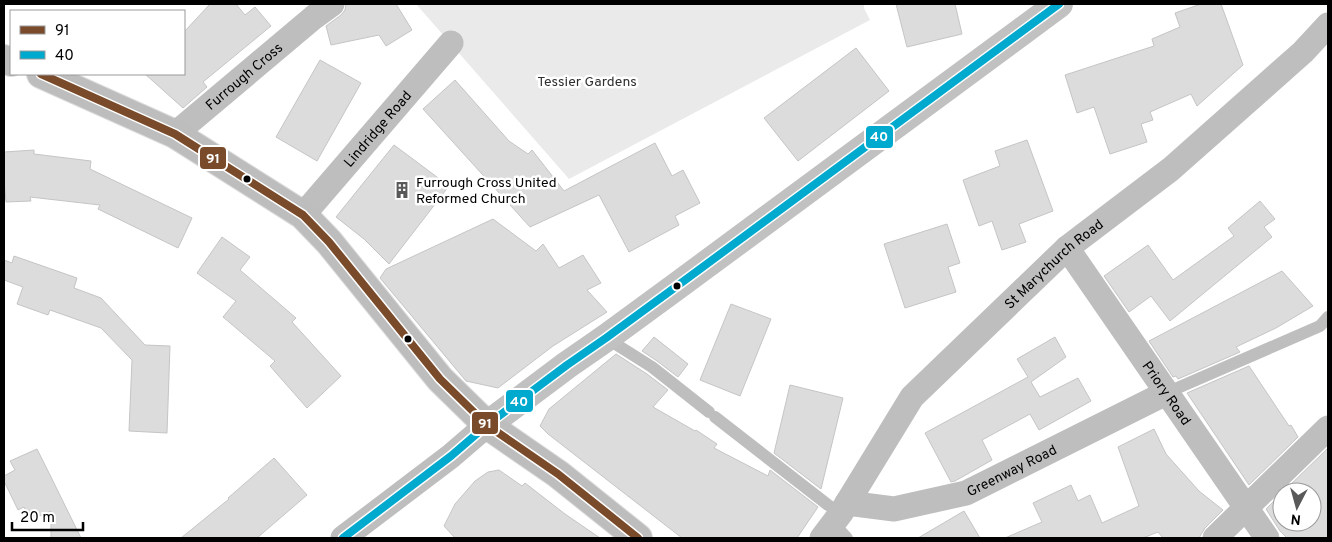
<svg xmlns="http://www.w3.org/2000/svg" width="1332" height="542" font-family="Overpass,sans-serif">
<style>
.green{fill:#eaeaea}
.building{fill:#dcdcdc;stroke:#c5c5c5}
.lines{fill:none;stroke-linecap:round;stroke-linejoin:round}
.primary-casing{stroke:#dbdbdb;stroke-width:30}
.lane{stroke:#bebebe;stroke-width:12}
.street{stroke:#bebebe;stroke-width:25}
.secondary{stroke:#c1c1c1;stroke-width:28}
.primary{stroke:#bdbdbd;stroke-width:28}
.bus-1-casing{stroke:#fff;stroke-width:11}
.bus-2-casing{stroke:#fff;stroke-width:11}
.bus-1{stroke:#7a4b2a;stroke-width:8}
.bus-2{stroke:#00a9ce;stroke-width:8}
.bus-dot{fill:#000;stroke:#fff;stroke-width:2}
.labels{text-anchor:middle;stroke-width:5;stroke-linejoin:round;paint-order:stroke}
.street-label{font-size:14px;fill:#000;stroke:#fff}
.park-label{font-size:14px;fill:#2f2f2f;stroke:#fff}
.poi-label{font-size:14px;fill:#000;stroke:#fff;text-anchor:start}
.line-badge{stroke:#fff;stroke-width:2}
.badge-label{font-size:14px;text-anchor:middle;font-weight:bold;fill:#fff}
</style>
<rect width="100%" height="100%" fill="#fff"/>
<polygon class="green" points="416,4 864,4 864,8 870,20 569,179"/>
<g class="building">
<polygon points="210,4 236,4 245,15 255,7 271,26 203,82 207,87 183,108 145,74 184,74 184,32"/>
<polygon points="346,4 396,4 412,30 386,46 379,35 331,45 326,26 341,15 345,10"/>
<polygon points="896,4 955,4 962,34 907,47"/>
<polygon points="1201,4 1221,4 1243,65 1197,106 1191,94 1150,112 1153,120 1141,124 1147,142 1110,154 1094,107 1077,113 1065,75 1154,46 1152,39 1180,27 1175,13"/>
<polygon points="856,48 889,91 798,161 764,118"/>
<polygon points="320,60 361,83 317,161 276,137"/>
<polygon points="455,80 509,141 528,154 532,150 564,191 655,143 672,176 683,170 700,203 675,216 679,225 629,252 599,195 530,227 423,109"/>
<polygon points="1027,140 1053,211 1019,224 1026,242 1002,250 992,221 979,226 963,180 1000,166 995,151"/>
<polygon points="394,145 449,186 389,264 364,239 336,217"/>
<polygon points="34,150 34,154 91,161 90,169 192,218 178,248 98,209 100,205 30,197 31,201 6,202 4,181 4,152"/>
<polygon points="1260,201 1275,219 1264,227 1272,237 1170,321 1151,296 1129,312 1104,276 1148,245 1173,280 1234,236 1228,228"/>
<polygon points="493,219 536,251 543,244 559,268 583,255 601,283 587,290 607,312 553,346 498,388 466,381 380,278 386,269"/>
<polygon points="947,224 960,263 948,267 956,292 905,308 884,244"/>
<polygon points="222,237 250,257 240,270 296,318 292,322 341,376 307,408 270,366 275,361 223,317 236,301 197,273"/>
<polygon points="14,256 77,278 74,288 101,298 145,345 170,346 167,433 129,431 132,360 101,328 50,310 48,315 17,304 23,287 4,280 4,260 12,263"/>
<polygon points="1282,271 1313,306 1276,328 1236,347 1240,352 1178,379 1176,376 1173,377 1149,341"/>
<polygon points="731,304 771,319 740,396 700,380"/>
<polygon points="654,337 688,364 678,377 657,361 642,351"/>
<polygon points="1055,337 1066,357 1031,382 1040,397 1078,378 1091,401 1039,430 1030,414 982,440 992,460 955,481 951,482 925,433 1028,377 1017,359"/>
<polygon points="616,354 647,374 668,390 653,407 695,431 696,430 717,444 714,448 768,476 770,470 818,507 797,538 682,538 548,434 540,426 549,409"/>
<polygon points="1249,366 1289,426 1291,425 1298,437 1249,485 1187,393"/>
<polygon points="790,385 843,398 821,489 774,453"/>
<polygon points="1154,429 1166,454 1199,491 1223,510 1205,528 1199,538 1163,538 1158,532 1143,538 1005,538 1042,522 1033,503 1071,485 1078,501 1090,495 1102,523 1139,506 1118,447"/>
<polygon points="1328,448 1328,538 1287,538 1280,531 1266,509 1282,493 1282,522 1312,522 1312,492 1283,492"/>
<polygon points="37,449 50,475 81,538 51,538 51,511 31,520 24,507 18,510 4,481 4,476 15,470 10,461"/>
<polygon points="274,458 307,495 257,538 181,538 229,499 228,498"/>
<polygon points="499,470 522,486 525,483 565,514 600,538 455,538 444,526 455,504 475,481 488,472"/>
<polygon points="964,511 980,538 918,538"/>
</g>
<g class="lines">
<g class="primary-casing">
<g id="primary">
<polyline points="4,59 11,62"/>
<polyline points="41,74 175,134 303,215 329,242 440,379 487,425 558,474 638,538"/>
</g>
</g>
<g class="lane">
<polyline points="606,338 652,367 709,412"/>
<polyline points="1166,393 1320,326 1328,317"/>
<polyline points="715,417 828,505 841,513"/>
<polyline points="833,523 847,538"/>
</g>
<g class="street">
<path id="s1" d="M175,134L314,17L332,4"/>
<path id="s2" d="M303,215L451,43"/>
<path id="s3" d="M1067,248L1267,538"/>
<path id="s4" d="M847,503L894,509L966,493L1166,393"/>
<polyline points="343,538 451,456 487,425"/>
<path id="s5" d="M822,538L841,513L912,397L1067,248L1171,169L1303,52L1328,25"/>
<polyline points="1215,538 1328,428"/>
</g>
<polyline class="secondary" points="487,425 567,365 606,338 677,286 1059,4"/>
<use href="#primary" class="primary"/>
<g class="bus-1-casing">
<polyline id="bus-1" points="41,74 175,134 303,215 329,242 440,379 487,425 558,474 638,538"/>
</g>
<g class="bus-2-casing">
<polyline id="bus-2" points="343,538 451,456 487,425 567,365 606,338 677,286 1059,4"/>
</g>
<use href="#bus-1" class="bus-1"/>
<use href="#bus-2" class="bus-2"/>
</g>
<defs>
<g id="building-bare" transform="scale(1.35)"><path d="M-4-6H4V6H1V3H-1V6H-4ZM-2.5-4.3h1.7v1.8h-1.7ZM.8-4.3h1.7v1.8H.8ZM-2.5-1h1.7V.8h-1.7ZM.8-1h1.7V.8H.8Z" fill="#595959" stroke="#fff" stroke-width="2.5" paint-order="stroke"/></g>
</defs>
<g fill-rule="evenodd">
<use href="#building-bare" x="402" y="190"/>
</g>
<g class="bus-dot">
<circle cx="247" cy="179" r="4.5"/>
<circle cx="677" cy="286" r="4.5"/>
<circle cx="408" cy="339" r="4.5"/>
</g>
<g class="labels">
<g class="street-label">
<text dy="5" stroke="none"><textPath href="#s1" startOffset="90">Furrough Cross</textPath></text>
<text dy="5" stroke="none"><textPath href="#s2" startOffset="114">Lindridge Road</textPath></text>
<text dy="5" stroke="none"><textPath href="#s5" startOffset="362">St Marychurch Road</textPath></text>
<text dy="5" stroke="none"><textPath href="#s3" startOffset="176">Priory Road</textPath></text>
<text dy="5" stroke="none"><textPath href="#s4" startOffset="172">Greenway Road</textPath></text>
</g>
<g class="park-label">
<text x="587" y="86">Tessier Gardens</text>
</g>
<g class="poi-label">
<text x="416" y="187">Furrough Cross United<tspan x="416" dy="16">Reformed Church</tspan></text>
</g>
</g>
<g class="line-badge">
<rect x="865" y="125" width="29" height="24" rx="5" fill="#00a9ce"/>
<rect x="199" y="146" width="28" height="24" rx="5" fill="#7a4b2a"/>
<rect x="505" y="389" width="29" height="24" rx="5" fill="#00a9ce"/>
<rect x="471" y="411" width="28" height="24" rx="5" fill="#7a4b2a"/>
</g>
<g class="badge-label">
<text x="879" y="141">40</text>
<text x="213" y="163">91</text>
<text x="519" y="406">40</text>
<text x="485" y="428">91</text>
</g>
<rect width="1332" height="542" fill="none" stroke="#000000" stroke-width="10"/>
<rect x="10" y="10" width="175" height="65" fill="#ffffff" stroke="#999999"/>
<rect x="20" y="26" width="25" height="8" fill="#7a4b2a" stroke="#999999"/>
<text x="55" y="35" font-size="15" fill="#000000">91</text>
<rect x="20" y="51" width="25" height="8" fill="#00a9ce" stroke="#999999"/>
<text x="55" y="60" font-size="15" fill="#000000">40</text>
<g transform="translate(1297 507) rotate(186)"><circle r="24" fill="#ffffff" stroke="#999999"/>
<path d="M0-4L9 19L0 12L-9 19Z" fill="#595959"/>
<text y="-8" font-size="14" font-weight="bold" text-anchor="middle" fill="#000000">N</text>
</g>
<path d="M12 522v8h71v-8" fill="none" stroke="#000000" stroke-width="2.5"/>
<text x="20" y="522" font-size="15" fill="#000000" stroke="#ffffff" stroke-width="4" paint-order="stroke">20 m</text>
</svg>
